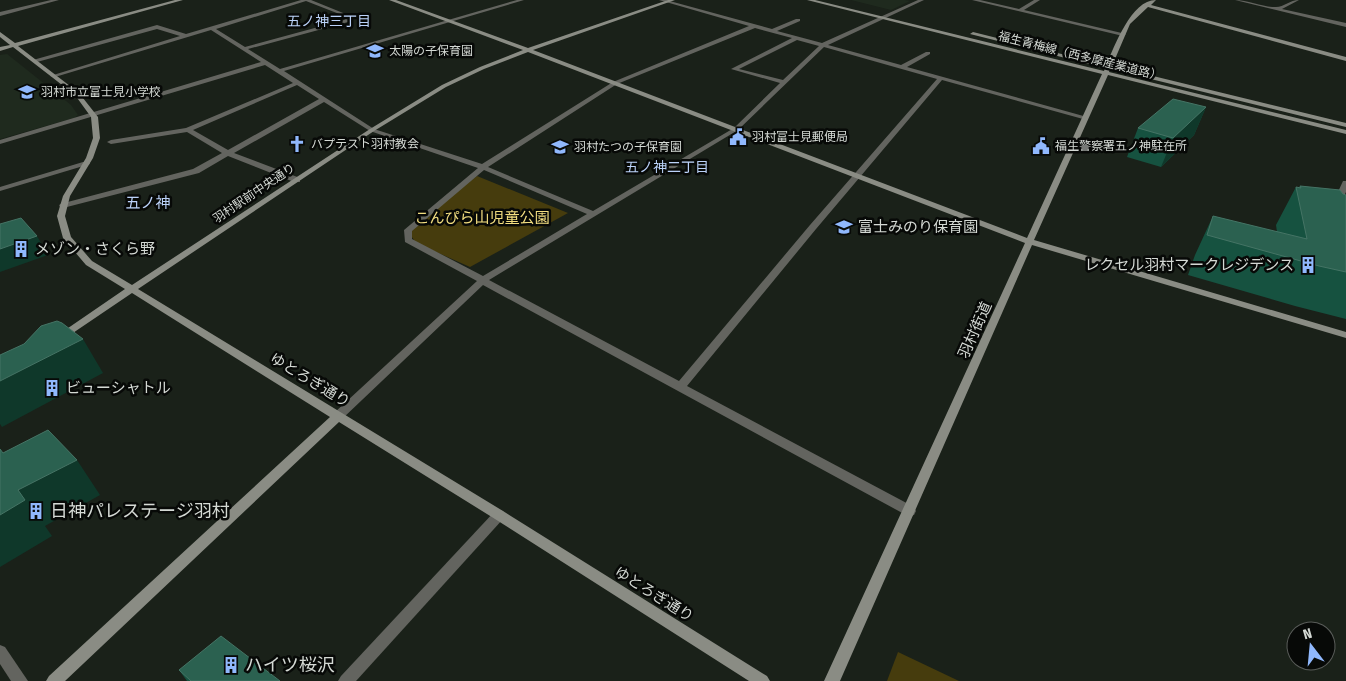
<svg xmlns="http://www.w3.org/2000/svg" width="1346" height="681" font-family="'Fira Sans Condensed','Noto Sans JP',sans-serif">
<style>
.built{fill:#1f2a1e}
.green{fill:#463c0d}
.lines{fill:none;stroke-linecap:round;stroke-linejoin:round}
.street{fill:#63645f;fill-rule:evenodd}
.secondary{fill:#8a8c84;fill-rule:evenodd}
.wall{fill:#165240}
.shaded-wall{fill:#0f382a}
.building{fill:#2b6150;stroke:#457465}
.labels{text-anchor:middle;stroke-width:5;stroke-linejoin:round;paint-order:stroke}
.far-poi-label{font-size:12px;fill:#d4d9d4;stroke:#070907;text-anchor:start}
.far-street-label{font-size:12px;fill:#d4d9d4;stroke:#070907}
.far-neighbourhood-label{font-size:14px;fill:#bbd2f9;stroke:#070907}
.far-quarter-label{font-size:15px;fill:#bbd2f9;stroke:#070907}
.park-label{font-size:15px;fill:#f3de80;stroke:#070907}
.poi-label{font-size:15px;fill:#d4d9d4;stroke:#070907;text-anchor:start}
.street-label{font-size:15px;fill:#d4d9d4;stroke:#070907}
.near-poi-label{font-size:18px;fill:#d4d9d4;stroke:#070907;text-anchor:start}
</style>
<rect width="100%" height="100%" fill="#1a2119"/>
<g class="built">
<polygon points="851,0 905,0 910,1 891,10"/>
<polygon points="7,54 71,105 78,115 74,118 0,139 0,55"/>
</g>
<g class="green">
<polygon points="477,176 568,213 470,267 416,243 407,230"/>
<polygon points="898,652 959,681 887,681"/>
</g>
<g class="lines">
<g class="street">
<polygon points="51,0 59,0 0,16 0,12"/>
<path d="M301,0H311L353,17L348,22L248,49L280,69L517,0H524L284,71L374,129L482,164L613,82L749,26L659,0H666L772,29L796,19H800V21L777,31L822,43L918,0H924L828,45L901,65L926,52H930V54L907,67L1087,117V119H1083L942,80L816,229L687,386L914,507L916,511L914,515L910,516L906,515L483,285L342,419H334L332,416L334,413L477,281L405,242L404,230L478,168L370,131L324,102L234,153L300,178V182H294L228,156L199,173L63,208L59,206L60,204L193,169L222,153L187,132L111,144L107,142L111,140L186,128L293,83L265,65L0,144V140L261,62L211,30L55,77L50,76L180,36L157,29L37,62H33V60L157,25L186,34ZM306,1L347,17L344,20L245,47L216,29ZM755,28L792,38L731,69L780,83L734,128L593,211L488,167L617,84ZM797,40L819,46L783,80L739,69ZM824,47L937,79L810,225L679,381L489,280L738,130ZM297,85L319,99L228,150L193,130ZM484,170L587,214L483,276L412,239V231Z"/>
<polygon points="972,0 980,0 1019,9 1034,0 1040,0 1024,10 1126,34 1123,36"/>
<path d="M1235,0C1248,0 1266,8 1276,7C1284,7 1290,0 1299,0L1282,9L1346,23V27Z"/>
<polygon points="83,162 89,162 90,164 0,191 0,187"/>
<polygon points="1343,181 1346,181 1346,192 1339,207 1333,207 1332,205"/>
<polygon points="499,510 503,511 505,515 503,519 356,681 338,681 341,676 495,511"/>
<polygon points="0,645 5,647 28,681 11,681 0,664"/>
</g>
<path class="secondary" d="M175,0H183L18,46L79,93L98,117L100,138L93,158L70,196L65,216L71,237L92,261L132,285L370,129L442,85L480,67L523,50L389,0H396L528,48L668,0H675L533,50L1027,238L1102,74L807,0H815L1104,71L1105,68L970,34L973,32L1106,65C1115,46 1131,0 1156,0L1151,5L1346,57V61L1148,7L1130,24L1112,66L1346,123V127L1110,69L1109,72L1346,130V134L1108,75L1034,240L1346,332V338L1032,245L840,681H824L1025,243L528,52L484,69L446,87L374,131L138,289L503,511L767,676L770,681H749L495,519L339,422L65,681H46L49,676L330,417L132,293L64,339H56L55,337L125,289L86,265L63,238L57,216L63,196L86,158L93,138L91,117L75,95L13,47L0,51V47L10,45L0,37V32L15,43Z"/>
</g>
<g class="wall">
<polygon points="1206,107 1194,135 1161,167 1127,157 1138,128"/>
<polygon points="1300,186 1346,195 1346,319 1295,306 1188,275 1195,255 1213,216 1277,232 1276,225 1296,187 1299,188"/>
<polygon points="179,670 280,681 187,681"/>
</g>
<g class="shaded-wall">
<polygon points="1206,107 1194,135 1161,167 1173,138"/>
<polygon points="37,236 48,255 0,272 0,249"/>
<polygon points="83,339 103,373 2,427 0,424 0,381"/>
<polygon points="77,460 100,495 45,526 52,536 0,567 0,515 18,490"/>
</g>
<g class="building">
<polygon points="1173,99 1206,107 1173,138 1138,128"/>
<polygon points="1300,186 1340,190 1343,194 1346,195 1346,272 1319,266 1207,235 1213,216 1307,239 1296,187 1301,188"/>
<polygon points="21,218 37,236 0,249 0,224"/>
<polygon points="57,321 62,323 83,339 0,381 0,355 24,344 41,326"/>
<polygon points="48,430 77,460 18,490 25,500 0,515 0,449 3,453"/>
<polygon points="221,636 280,681 191,681 179,670"/>
</g>
<defs>
<g id="school-bare" transform="scale(1.35)"><path d="M0-5L7-2L0 1L-7-2ZM-4 1L0 2.5L4 1V4Q0 6-4 4Z" fill="#90b8fd" stroke="#070907" stroke-width="2.5" paint-order="stroke"/></g>
<g id="civic-bare" transform="scale(1.35)"><path d="M-.6-6.5H3V-4.5H.6V-3L4-1V1h2V6H-6V1h2V-1L-.6-3ZM-1.2 2.5V6h2.4V2.5Z" fill="#90b8fd" stroke="#070907" stroke-width="2.5" paint-order="stroke"/></g>
<g id="church-bare" transform="scale(1.35)"><path d="M-1.2-6h2.4v3.5h3.3v2.4h-3.3V6h-2.4V-.1h-3.3v-2.4h3.3Z" fill="#90b8fd" stroke="#070907" stroke-width="2.5" paint-order="stroke"/></g>
<g id="building-bare" transform="scale(1.35)"><path d="M-4-6H4V6H1V3H-1V6H-4ZM-2.5-4.3h1.7v1.8h-1.7ZM.8-4.3h1.7v1.8H.8ZM-2.5-1h1.7V.8h-1.7ZM.8-1h1.7V.8H.8Z" fill="#90b8fd" stroke="#070907" stroke-width="2.5" paint-order="stroke"/></g>
</defs>
<g fill-rule="evenodd">
<use href="#school-bare" x="375" y="51"/>
<use href="#school-bare" x="27" y="92"/>
<use href="#civic-bare" x="738" y="137"/>
<use href="#church-bare" x="297" y="144"/>
<use href="#civic-bare" x="1041" y="146"/>
<use href="#school-bare" x="560" y="147"/>
<use href="#school-bare" x="844" y="227"/>
<use href="#building-bare" x="21" y="249"/>
<use href="#building-bare" x="1308" y="265"/>
<use href="#building-bare" x="52" y="388"/>
<use href="#building-bare" x="36" y="511"/>
<use href="#building-bare" x="231" y="665"/>
</g>
<g class="labels">
<g class="far-poi-label">
<text x="389" y="55">太陽の子保育園</text>
<text x="41" y="96">羽村市立富士見小学校</text>
<text x="752" y="141">羽村富士見郵便局</text>
<text x="311" y="148">バプテスト羽村教会</text>
<text x="1055" y="150">福生警察署五ノ神駐在所</text>
<text x="574" y="151">羽村たつの子保育園</text>
</g>
<g class="far-street-label">
<text transform="translate(1080 56) rotate(14)" y="4">福生青梅線（西多摩産業道路）</text>
<text transform="translate(254 193) rotate(-34)" y="4">羽村駅前中央通り</text>
</g>
<g class="far-neighbourhood-label">
<text x="329" y="26">五ノ神三丁目</text>
<text x="667" y="172">五ノ神二丁目</text>
</g>
<g class="far-quarter-label">
<text x="148" y="208">五ノ神</text>
</g>
<g class="park-label">
<text x="482" y="223">こんぴら山児童公園</text>
</g>
<g class="poi-label">
<text x="858" y="232">富士みのり保育園</text>
<text x="35" y="254">メゾン・さくら野</text>
<text x="1294" y="270" text-anchor="end">レクセル羽村マークレジデンス</text>
<text x="66" y="393">ビューシャトル</text>
</g>
<g class="street-label">
<text transform="translate(975 330) rotate(-66)" y="5">羽村街道</text>
<text transform="translate(310 380) rotate(31)" y="5">ゆとろぎ通り</text>
<text transform="translate(654 594) rotate(32)" y="5">ゆとろぎ通り</text>
</g>
<g class="near-poi-label">
<text x="50" y="517">日神パレステージ羽村</text>
<text x="245" y="671">ハイツ桜沢</text>
</g>
</g>
<g transform="translate(1311 646) rotate(344)"><circle r="24" fill="#070907" stroke="#595c59"/>
<path d="M0-4L9 19L0 12L-9 19Z" fill="#90b8fd"/>
<text y="-8" font-size="14" font-weight="bold" text-anchor="middle" fill="#d4d9d4">N</text>
</g>
</svg>
